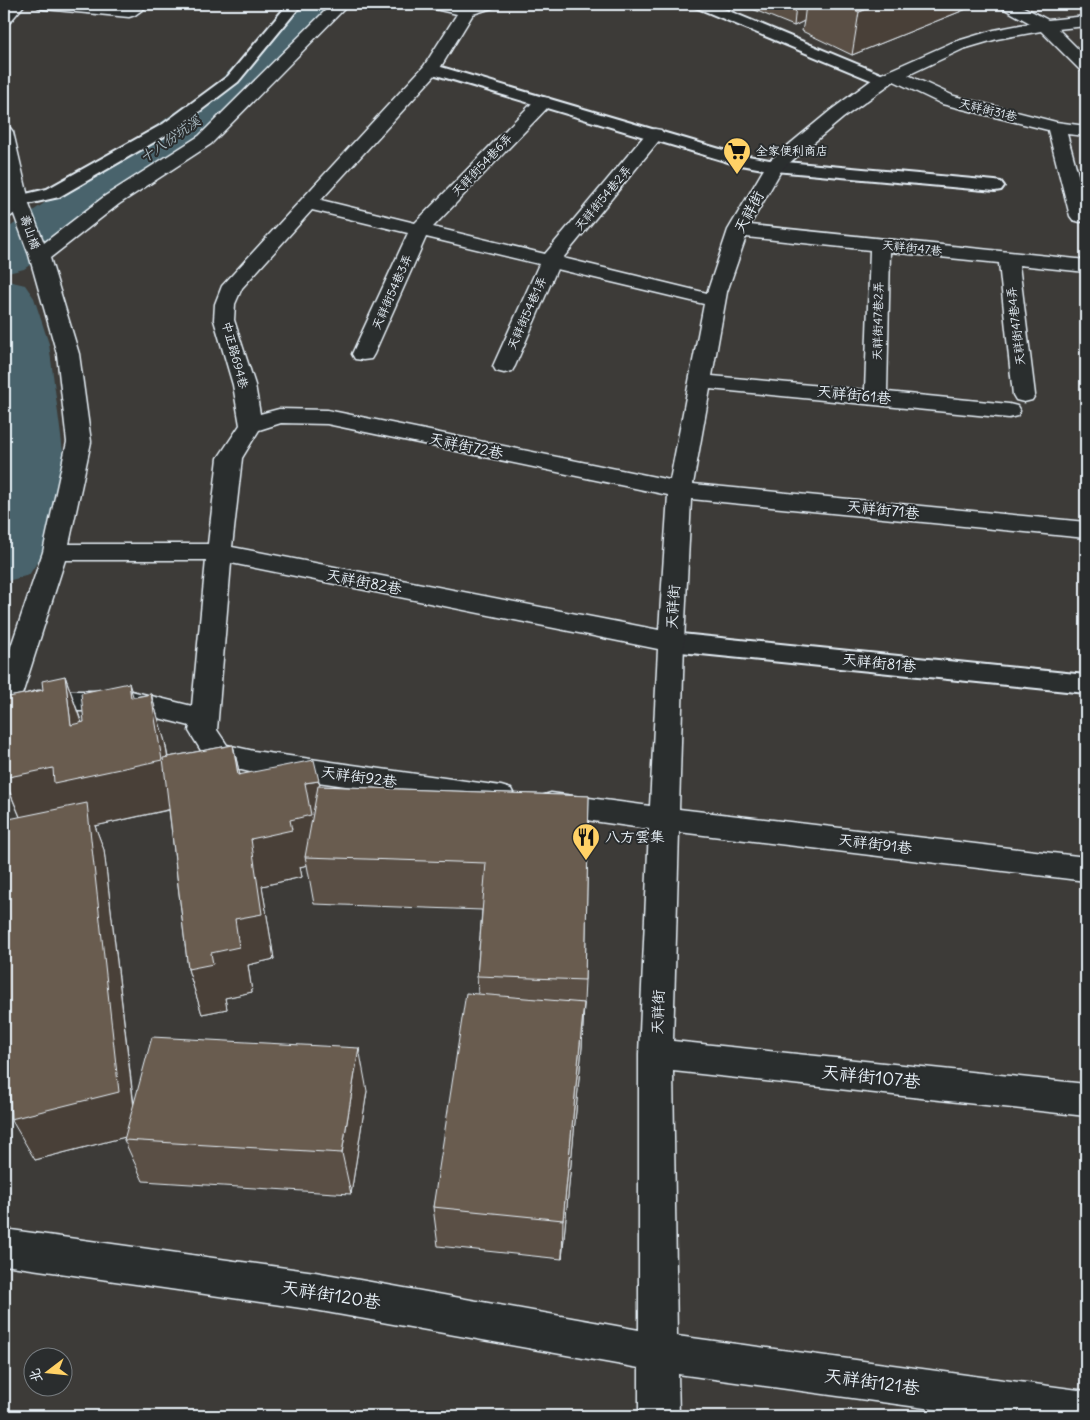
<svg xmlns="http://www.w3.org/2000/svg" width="1090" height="1420" font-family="Delius,'LXGW WenKai TC',sans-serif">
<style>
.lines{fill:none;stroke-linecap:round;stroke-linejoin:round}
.river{fill:#48646c;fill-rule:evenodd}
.service-casing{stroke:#e8f1f8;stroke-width:4}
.minor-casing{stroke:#e8f1f8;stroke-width:3}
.tertiary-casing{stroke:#e8f1f8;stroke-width:3}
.service{fill:#2a2d2e;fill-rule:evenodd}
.minor{fill:#2a2d2e;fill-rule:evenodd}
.tertiary{fill:#2a2d2e;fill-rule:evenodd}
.wall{fill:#5a4f45;stroke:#e8f1f8}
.shaded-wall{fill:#4a4038;stroke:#e8f1f8}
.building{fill:#695c50;stroke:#e8f1f8}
.labels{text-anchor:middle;stroke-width:4;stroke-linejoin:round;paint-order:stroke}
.far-street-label{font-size:12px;fill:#e8f1f8;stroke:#2a2d2e}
.far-poi-label{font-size:12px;fill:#e8f1f8;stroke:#2a2d2e;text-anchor:start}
.far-water-label{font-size:14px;font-style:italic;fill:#a8b9c0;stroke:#2a2d2e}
.street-label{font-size:15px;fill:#e8f1f8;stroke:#2a2d2e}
.poi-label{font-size:15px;fill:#e8f1f8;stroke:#2a2d2e;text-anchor:start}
.near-street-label{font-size:18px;fill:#e8f1f8;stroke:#2a2d2e}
</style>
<rect width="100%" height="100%" fill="#3d3b38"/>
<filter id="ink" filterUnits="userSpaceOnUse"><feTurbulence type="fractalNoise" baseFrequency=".02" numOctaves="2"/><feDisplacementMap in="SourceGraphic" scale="10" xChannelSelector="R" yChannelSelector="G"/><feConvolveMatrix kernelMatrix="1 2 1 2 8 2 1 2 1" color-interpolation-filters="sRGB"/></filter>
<g filter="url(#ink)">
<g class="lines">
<g class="river">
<polygon points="295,4 342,4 336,14 250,104 103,214 24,269 4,274 4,231 216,84"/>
<polygon points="4,280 25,285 34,298 49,344 65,467 40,558 29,575 4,582"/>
</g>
<g class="service-casing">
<g id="service">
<polygon points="288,4 302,4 238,82 175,130 59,197 19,206 13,205 10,201 13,197 47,189 163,124 228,76"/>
<polygon points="693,4 712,4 888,77 891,80 888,83 878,83 695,7"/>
<polygon points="431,64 737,154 775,161 995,181 1001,182 1004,186 1001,190 995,191 775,171 735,164 426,72 423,69 426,66"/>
<polygon points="671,633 1086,675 1086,693 671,651 663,648 659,642 663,636"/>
</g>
</g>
<g class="minor-casing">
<g id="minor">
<polygon points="36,4 92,4 126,7 131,4 150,4 135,15 129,17 44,9 38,7"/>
<path d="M332,4H349L211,144L119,204L50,258L79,354L91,442L69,544H208L218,458L240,425L233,385L214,320L215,304L222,286L424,66L457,14L426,7L424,4C438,4 451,5 465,6C475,6 486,3 497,4L495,7L473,14L437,73L321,200L415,223L537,98L543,97L549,98L552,102L549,106L433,227L545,254L649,130L655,129L661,130L664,134L661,138L563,258L707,293L728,230L768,162L831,110L877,76L951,43L994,30L1030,23L1001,7L999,4H1018L1048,20L1086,16V26L1058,29L1086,57V71L1080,70L1041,31L997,39L963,49L908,75L954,96L1056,122L1086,126V136L1067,134L1086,204V220L1080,222L1073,220L1070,216L1048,130L942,104L894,81L843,118L782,169L750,225L1086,260V272L1019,265L1035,395L1032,400L1024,402L1016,400L1013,395L999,263L890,252L887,392L1009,404L1017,406L1020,411L1017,416L1009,418L710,389L693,484L1086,522V538L691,499L684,642L679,809L1086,857V881L679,832L673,1041L1086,1084V1116L673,1071L677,1336L1086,1391V1416H983L678,1374L679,1416H639V1368L315,1310L4,1265V1229L315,1272L639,1330V1054L649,829L551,815L541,812L536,804L541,796L551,793L650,806L658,649L231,563L217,730L227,745L254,751L501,786L511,789L515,797L511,805L501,808L254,773L208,762L189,731L190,726L131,711H38L28,708L24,701L28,694L38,691H131L192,706L206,560H65L20,701L18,716L14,723L4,726V667L43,552L67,442L57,354L29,255L9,201L12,197L19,195L26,197L44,243L105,196L199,136ZM312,210L408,233L352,354L355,359L363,360L371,359L374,354L426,237L539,264L493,366L496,371L504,373L512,371L515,366L557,269L704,304L670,480L327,410L279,409L260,414L255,385L234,320L235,304L242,288ZM746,237L870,250L865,390L712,376L727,292ZM281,423L327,424L668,495L659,630L232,547L242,458L259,430Z"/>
</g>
</g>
<g class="tertiary-casing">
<g id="tertiary">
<polygon points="9,4 25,4 10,22 4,24 4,9"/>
<polygon points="4,127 10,128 13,132 29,201 11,216 4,218 4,203 9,199 4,173"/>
</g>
</g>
<use href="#service" class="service"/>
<use href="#minor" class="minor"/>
<use href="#tertiary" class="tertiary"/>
</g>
<g class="wall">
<polygon points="740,4 979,4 852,55 802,31 804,21 794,26"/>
<polygon points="65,676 82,723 134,697 151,694 165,742 168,757 233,745 240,775 319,781 320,786 589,796 585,980 582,1047 562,1259 438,1246 433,1207 478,994 477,976 482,910 314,904 307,865 300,867 302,877 262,886 274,959 248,965 252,992 225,998 227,1009 202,1014 188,969 169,810 95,826 104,850 134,1105 367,1091 351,1194 143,1181 124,1140 125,1137 35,1160 20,817 4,779 4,698 43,690"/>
</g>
<g class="shaded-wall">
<polygon points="796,4 806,4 804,21 794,26"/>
<polygon points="880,4 979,4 852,55 859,12"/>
<polygon points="65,676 82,725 71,725"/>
<polygon points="129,683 144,732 131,698"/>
<polygon points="151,694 165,742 176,808 95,826 104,850 137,1134 35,1160 11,1119 24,826 4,778"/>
<polygon points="233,745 244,793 238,775"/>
<polygon points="319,781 328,828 305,857 307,865 300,867 302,877 262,886 274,959 248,965 252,992 225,998 227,1009 202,1014 188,969 211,953 235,919 251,839 290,820 305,783"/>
<polygon points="584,1003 582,1047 562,1259 563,1220"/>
<polygon points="359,1048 367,1091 351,1194 342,1153"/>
</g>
<g class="building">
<polygon points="841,4 880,4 859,12"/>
<polygon points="65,676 71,725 84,722 81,693 129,683 131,698 151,694 162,760 54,783 53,768 4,778 4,698 43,690 42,681"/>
<polygon points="233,745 238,775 314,760 319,781 305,783 311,815 290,820 292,830 251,839 262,914 235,919 239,947 211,953 213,964 188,969 163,758"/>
<polygon points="318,786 589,796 585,980 477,976 486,863 305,857"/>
<polygon points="87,803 119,1092 11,1119 4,985 4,820"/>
<polygon points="466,993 584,1003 563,1220 433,1207"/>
<polygon points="152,1037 359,1048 342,1153 124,1140"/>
</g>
</g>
<defs>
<g id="supermarket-pin" transform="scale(1.4375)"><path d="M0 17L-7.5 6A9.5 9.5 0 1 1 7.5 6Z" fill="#ffd166" stroke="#2a2d2e"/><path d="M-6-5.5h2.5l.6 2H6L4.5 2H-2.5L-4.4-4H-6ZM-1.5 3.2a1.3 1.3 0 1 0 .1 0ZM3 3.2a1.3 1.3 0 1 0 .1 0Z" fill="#111"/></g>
<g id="restaurant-pin" transform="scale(1.4375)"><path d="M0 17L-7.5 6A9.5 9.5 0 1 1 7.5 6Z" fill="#ffd166" stroke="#2a2d2e"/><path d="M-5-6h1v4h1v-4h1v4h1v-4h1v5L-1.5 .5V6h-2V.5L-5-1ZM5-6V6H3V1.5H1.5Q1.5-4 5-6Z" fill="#111"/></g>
</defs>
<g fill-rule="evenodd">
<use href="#supermarket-pin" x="737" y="151"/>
<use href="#restaurant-pin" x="586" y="837"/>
</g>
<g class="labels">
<g class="far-street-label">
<text transform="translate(988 110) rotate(14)" y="4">天祥街31巷</text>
<text transform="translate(482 165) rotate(-46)" y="4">天祥街54巷6弄</text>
<text transform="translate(603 198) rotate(-50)" y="4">天祥街54巷2弄</text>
<text transform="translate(30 232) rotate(70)" y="4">壽山橋</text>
<text transform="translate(912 248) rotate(6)" y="4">天祥街47巷</text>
<text transform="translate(392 292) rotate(-66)" y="4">天祥街54巷3弄</text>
<text transform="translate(527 313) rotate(-66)" y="4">天祥街54巷1弄</text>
<text transform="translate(878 321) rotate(-89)" y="4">天祥街47巷2弄</text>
<text transform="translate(1016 326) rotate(-97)" y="4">天祥街47巷4弄</text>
<text transform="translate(235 355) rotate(75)" y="4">中正路694巷</text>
</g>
<g class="far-poi-label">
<text x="756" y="155">全家便利商店</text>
</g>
<g class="far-water-label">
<text transform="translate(170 139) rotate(-35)" y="5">十八份坑溪</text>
</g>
<g class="street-label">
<text transform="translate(749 212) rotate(-62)" y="5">天祥街</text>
<text transform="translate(854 395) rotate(6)" y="5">天祥街61巷</text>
<text transform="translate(466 446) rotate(12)" y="5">天祥街72巷</text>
<text transform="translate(883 510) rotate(6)" y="5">天祥街71巷</text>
<text transform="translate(364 582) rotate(11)" y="5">天祥街82巷</text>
<text transform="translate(673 607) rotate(-87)" y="5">天祥街</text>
<text transform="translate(879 663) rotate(6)" y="5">天祥街81巷</text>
<text transform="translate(359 777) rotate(8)" y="5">天祥街92巷</text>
<text transform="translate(875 844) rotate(7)" y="5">天祥街91巷</text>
<text transform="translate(658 1012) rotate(-88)" y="5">天祥街</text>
</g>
<g class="poi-label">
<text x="605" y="842">八方雲集</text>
</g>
<g class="near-street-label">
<text transform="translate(871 1077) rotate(6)" y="6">天祥街107巷</text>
<text transform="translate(331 1295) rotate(9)" y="6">天祥街120巷</text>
<text transform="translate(872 1382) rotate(8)" y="6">天祥街121巷</text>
</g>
</g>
<rect width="1090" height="1420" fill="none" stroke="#2a2d2e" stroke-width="20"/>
<rect x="10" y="10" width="1070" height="1400" fill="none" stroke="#e8f1f8" stroke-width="2" filter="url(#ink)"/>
<g transform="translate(48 1372) rotate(254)"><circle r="24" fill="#2a2d2e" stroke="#767b7f"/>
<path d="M0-4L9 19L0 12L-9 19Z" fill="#ffd166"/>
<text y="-8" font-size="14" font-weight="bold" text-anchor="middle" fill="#e8f1f8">北</text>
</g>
</svg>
